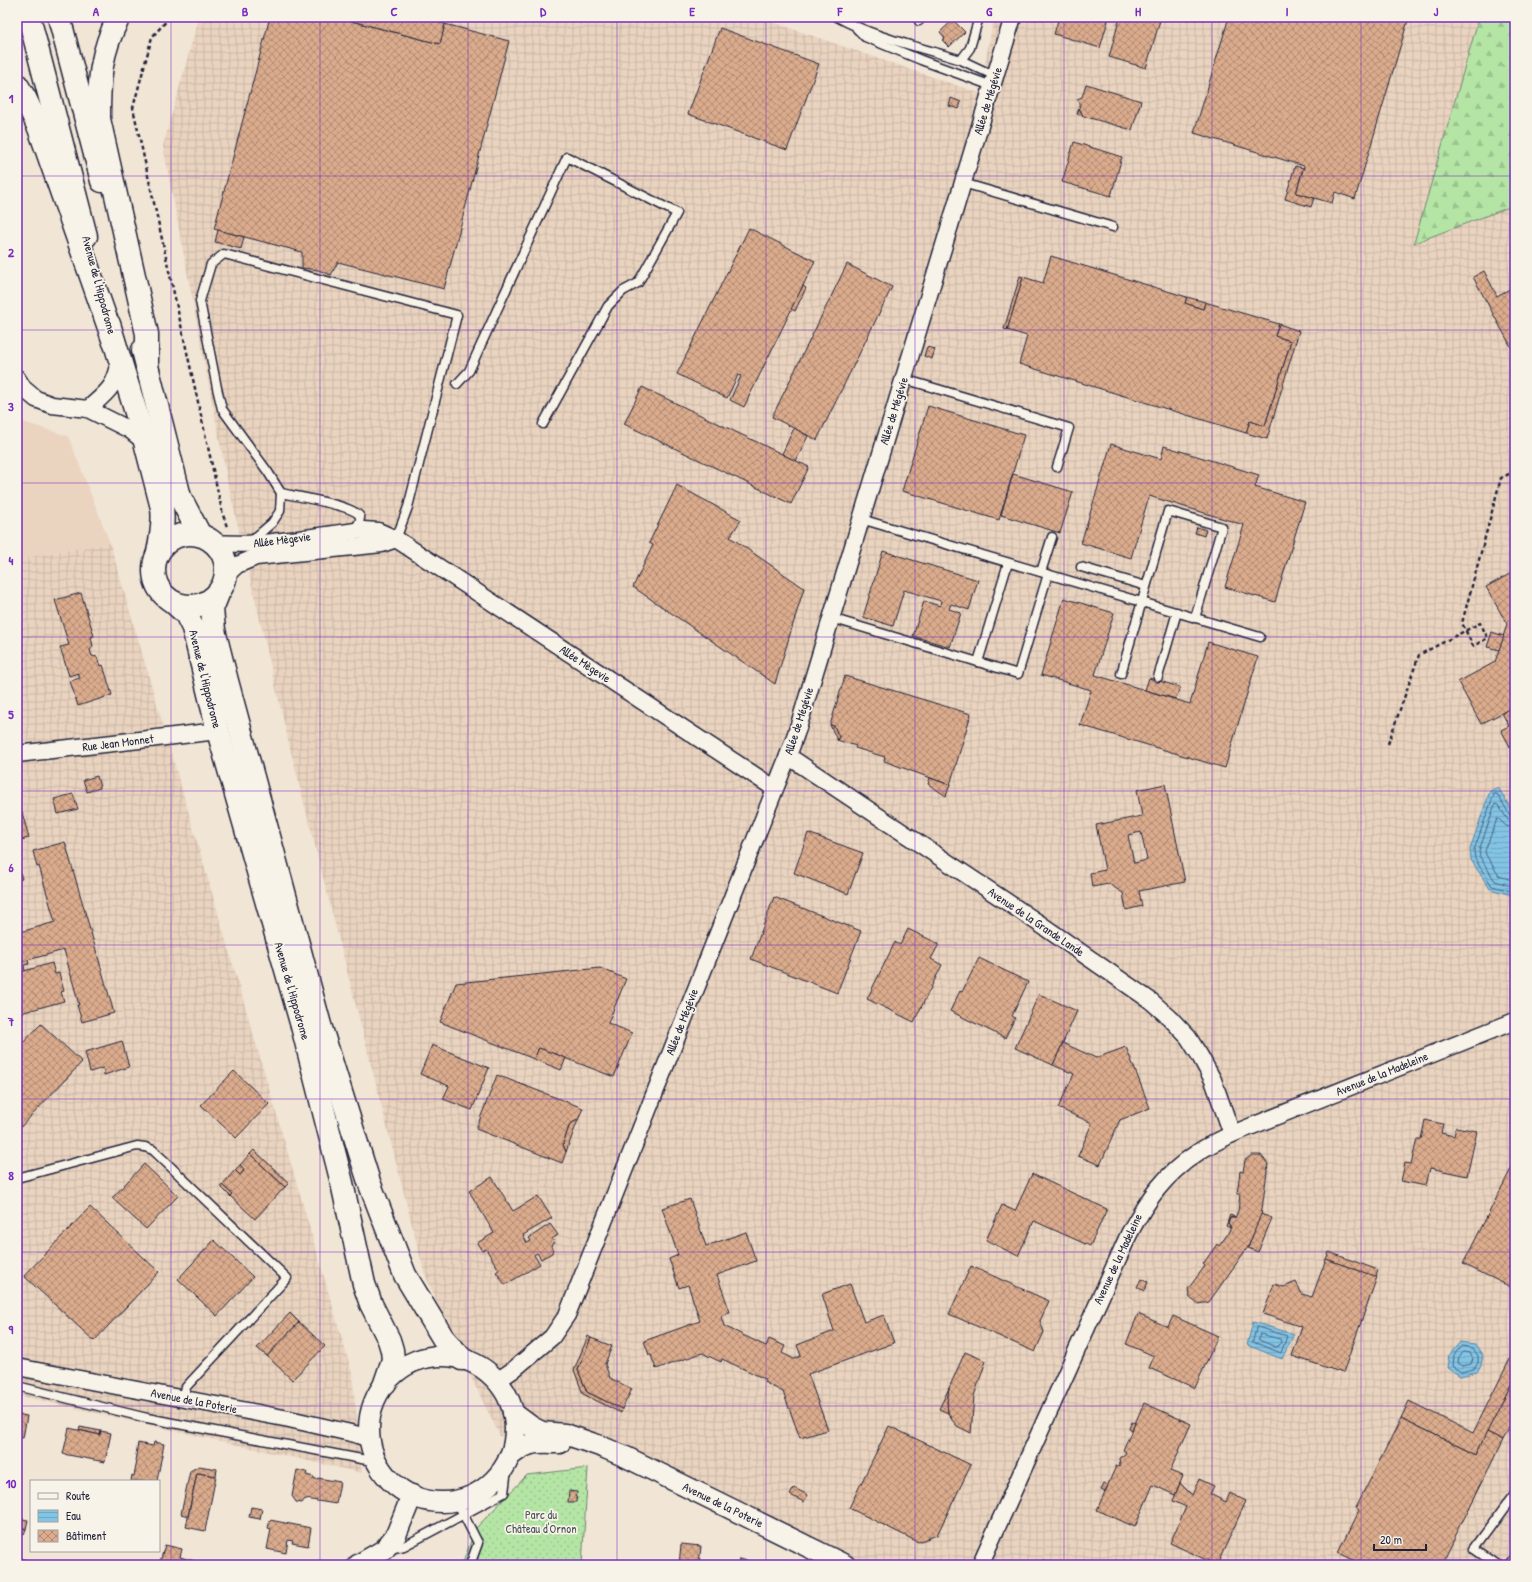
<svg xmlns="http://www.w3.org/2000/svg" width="1532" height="1582" font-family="'Patrick Hand',sans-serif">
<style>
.built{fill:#ead4c0}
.industrial{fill:url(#industrial-grid)}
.grass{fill:url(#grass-dots);stroke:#6c8470}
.forest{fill:url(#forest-firs);stroke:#6c8470}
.water{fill:url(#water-rules);stroke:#5c83a0}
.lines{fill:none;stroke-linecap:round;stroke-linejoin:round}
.shore{stroke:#49637f;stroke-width:1}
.building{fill:url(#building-cross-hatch);stroke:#22223b;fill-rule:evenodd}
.service-casing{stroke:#22223b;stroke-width:11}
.minor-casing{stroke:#22223b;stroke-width:19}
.tertiary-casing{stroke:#22223b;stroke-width:23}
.secondary-casing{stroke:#22223b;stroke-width:25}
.motorway-casing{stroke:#22223b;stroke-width:25}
.path{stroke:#22223b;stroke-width:2.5;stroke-dasharray:4 3;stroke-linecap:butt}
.service{stroke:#f7f3e8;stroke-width:8}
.minor{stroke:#f7f3e8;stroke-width:16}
.tertiary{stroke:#f7f3e8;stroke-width:20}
.secondary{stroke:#f7f3e8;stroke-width:22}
.motorway{stroke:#f7f3e8;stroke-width:22}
.grid{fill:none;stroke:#7b2cbf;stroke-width:1;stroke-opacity:0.55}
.labels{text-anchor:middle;stroke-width:3.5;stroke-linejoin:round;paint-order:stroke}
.street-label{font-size:12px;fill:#22223b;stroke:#f7f3e8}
.park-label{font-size:12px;fill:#475356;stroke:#f7f3e8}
.neatline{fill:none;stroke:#7b2cbf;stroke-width:1.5}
.grid-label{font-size:13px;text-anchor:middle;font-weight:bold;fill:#7b2cbf}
</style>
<defs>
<pattern id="industrial-grid" width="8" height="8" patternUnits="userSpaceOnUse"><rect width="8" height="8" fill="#ead4c0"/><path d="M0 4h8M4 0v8" fill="none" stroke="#c8b6a6"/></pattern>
<pattern id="grass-dots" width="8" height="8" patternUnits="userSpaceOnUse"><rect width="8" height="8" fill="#b5e5a5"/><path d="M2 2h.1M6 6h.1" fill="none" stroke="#9bc48f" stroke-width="1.8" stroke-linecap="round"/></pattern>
<pattern id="forest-firs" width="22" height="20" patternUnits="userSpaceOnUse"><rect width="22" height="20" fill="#b5e5a5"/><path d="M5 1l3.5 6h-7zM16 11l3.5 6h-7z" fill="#9bc48f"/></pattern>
<pattern id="water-rules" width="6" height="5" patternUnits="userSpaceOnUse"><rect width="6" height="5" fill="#83c4e4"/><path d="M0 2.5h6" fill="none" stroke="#71a8c4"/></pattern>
<pattern id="building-cross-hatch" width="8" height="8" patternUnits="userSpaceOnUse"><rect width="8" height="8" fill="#daab8c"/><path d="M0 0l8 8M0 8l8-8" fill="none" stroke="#b08b74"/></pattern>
</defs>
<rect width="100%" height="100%" fill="#f1e5d6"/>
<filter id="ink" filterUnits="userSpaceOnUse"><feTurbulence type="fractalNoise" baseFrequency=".025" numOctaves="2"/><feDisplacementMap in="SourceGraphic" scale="8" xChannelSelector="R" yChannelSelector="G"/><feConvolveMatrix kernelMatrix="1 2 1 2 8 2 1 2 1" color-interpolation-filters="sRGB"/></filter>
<g filter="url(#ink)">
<polygon class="built" points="17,420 68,436 110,543 17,559"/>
<g class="industrial">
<polygon points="199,17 758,17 979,93 994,17 1479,17 1414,243 1515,205 1515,1565 845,1565 600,1446 500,1436 462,1359 424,1272 289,744 228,484 163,146"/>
<polygon points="110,543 352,1373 362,1473 17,1395 17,559"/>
</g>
<polygon class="grass" points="588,1468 582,1565 462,1565 476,1528 527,1475"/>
<polygon class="forest" points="1479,17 1515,17 1515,205 1414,243"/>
<g class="water">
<polygon points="1498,787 1515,816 1515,896 1490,889 1471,860 1470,849 1490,791"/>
<polygon points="1253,1322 1294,1334 1282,1359 1247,1345"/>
<polygon points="1460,1342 1475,1344 1483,1356 1481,1365 1477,1372 1460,1376 1448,1368 1450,1354"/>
</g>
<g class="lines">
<g class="shore">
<polyline points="1515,817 1510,815 1497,794 1494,794 1474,850 1475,859 1492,886 1515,892"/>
<polyline points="1515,822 1508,820 1498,805 1495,804 1479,851 1480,857 1495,881 1515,887"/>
<polyline points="1515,828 1506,826 1499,819 1497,819 1485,851 1486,855 1499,876 1515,881"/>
<polygon points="1257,1327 1287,1336 1281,1353 1253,1342"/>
<polygon points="1260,1334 1280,1339 1281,1341 1279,1346 1276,1347 1259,1340"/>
<polygon points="1462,1346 1473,1348 1478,1356 1478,1363 1474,1369 1461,1372 1453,1366 1454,1355"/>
<polygon points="1464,1352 1470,1353 1473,1359 1471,1364 1462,1366 1458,1363 1459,1357"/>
</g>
</g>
<g class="building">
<polygon points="270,17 336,17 440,44 445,24 509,41 444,289 338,262 331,275 318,270 302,268 302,252 214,229"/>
<polygon points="336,17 419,17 445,24 440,44"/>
<polygon points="1059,17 1109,17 1100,48 1054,34"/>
<polygon points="1120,17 1161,17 1146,68 1109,57"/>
<polygon points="1229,17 1409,17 1355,199 1335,192 1332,203 1296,193 1304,166 1194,133"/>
<polygon points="953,20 965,32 949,47 942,40 945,38 940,32"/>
<polygon points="720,28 819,64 787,150 688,114"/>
<polygon points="1086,84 1141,101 1132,130 1083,116 1079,108 1080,103 1077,99 1082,97"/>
<polygon points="951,98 961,102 959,109 949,106"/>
<polygon points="1079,108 1083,116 1077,114"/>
<polygon points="1074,142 1122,157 1111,196 1062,182"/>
<polygon points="1295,166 1303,168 1296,193 1314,198 1311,207 1285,199"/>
<polygon points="749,228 815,261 744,407 730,400 741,376 738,375 727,398 677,374"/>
<polygon points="218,230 244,237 241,249 215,242"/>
<polygon points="1051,256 1187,297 1185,303 1203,309 1205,302 1279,324 1275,336 1291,341 1265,426 1250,421 1246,433 1019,364 1027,336 1007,330 1023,277 1043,283"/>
<polygon points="847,264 892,287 817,440 772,417"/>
<polygon points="1484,271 1497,296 1515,286 1515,354 1473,277"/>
<polygon points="1020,276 1023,277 1007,330 1004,329"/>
<polygon points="803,286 806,288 795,311 791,309"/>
<polygon points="1187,297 1205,302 1203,309 1185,303"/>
<polygon points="1279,324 1299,331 1267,439 1246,433 1250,421 1265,426 1291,341 1275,336"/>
<polygon points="927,347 935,349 932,359 924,356"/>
<polygon points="642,387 809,467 791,504 624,424"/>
<polygon points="928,406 1024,435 999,520 902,491"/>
<polygon points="794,428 808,436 796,461 782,454"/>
<polygon points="1111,444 1161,459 1164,446 1259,475 1255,487 1305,502 1275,602 1225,587 1244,525 1149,496 1131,558 1081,543"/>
<polygon points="1013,474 1073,492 1060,533 1001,515"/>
<polygon points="677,485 741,520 730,537 804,588 775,684 633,587 653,545 649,543"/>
<polygon points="1197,527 1206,530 1204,536 1195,533"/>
<polygon points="883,551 978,580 969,610 951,604 949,609 961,613 950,647 913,636 924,601 940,606 941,601 904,590 893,626 863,617"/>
<polygon points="1515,571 1515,706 1481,724 1458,682 1495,662 1507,624 1486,587"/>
<polygon points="81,593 94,636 91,637 93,646 90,650 92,656 97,657 100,666 103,665 112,695 78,706 70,681 80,678 78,673 69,676 60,647 69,645 55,600"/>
<polygon points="1064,598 1114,613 1095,675 1145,690 1190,704 1208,642 1258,657 1225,768 1080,725 1091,690 1041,675"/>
<polygon points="1492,632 1504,636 1499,650 1487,647"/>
<polygon points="845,676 971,714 950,785 884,761 885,757 855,748 856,746 837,740 839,737 834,726 830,725"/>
<polygon points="1149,678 1180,687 1176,699 1145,690"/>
<polygon points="1509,709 1515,721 1515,756 1501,730 1509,726 1502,713"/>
<polygon points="830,725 834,726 839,737 837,740"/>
<polygon points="97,776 100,788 87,792 83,780"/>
<polygon points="930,778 950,785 946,796 928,784"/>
<path d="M1165,784L1185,882L1139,891L1142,906L1126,910L1123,893L1109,884L1092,887L1090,873L1105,870L1096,825L1142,816L1137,790ZM1141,832L1147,860L1134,863L1128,835Z"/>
<polygon points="73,794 78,809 58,814 54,799"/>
<polygon points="19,801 29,838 17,841 17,802"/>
<polygon points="808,833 863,853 848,894 794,873"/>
<polygon points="65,842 114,1013 82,1022 77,1005 79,1005 64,950 17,963 17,933 55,922 39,866 37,867 33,851"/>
<polygon points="17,862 22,879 17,880"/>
<polygon points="774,897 861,931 837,993 751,959"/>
<polygon points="908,929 939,944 931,959 942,965 914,1022 867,999 895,942 900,945"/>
<polygon points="979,958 1028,982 1012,1016 1015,1018 1005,1038 950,1011 960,991 962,992"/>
<polygon points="28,960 29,964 24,965 25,971 19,973 17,963"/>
<polygon points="52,963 55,974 59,973 64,991 61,992 64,1001 17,1014 17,973"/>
<polygon points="600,968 626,979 608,1023 632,1033 614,1077 539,1048 534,1059 440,1022 456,983"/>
<polygon points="1039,994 1077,1011 1053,1065 1015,1048"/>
<polygon points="41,1024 82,1062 17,1131 17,1049"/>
<polygon points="122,1041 129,1067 104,1075 103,1068 90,1072 85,1052"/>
<polygon points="1063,1043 1096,1058 1126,1047 1150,1108 1120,1120 1100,1165 1078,1156 1092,1123 1058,1108 1074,1074 1053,1065"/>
<polygon points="432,1045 489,1068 472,1110 443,1099 449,1086 420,1074"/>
<polygon points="539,1048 566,1058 561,1070 534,1059"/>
<polygon points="234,1071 269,1104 236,1138 201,1105"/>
<polygon points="497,1075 583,1108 578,1120 570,1124 563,1144 566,1152 562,1163 476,1129"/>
<polygon points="578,1120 566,1152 563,1144 570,1124"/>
<polygon points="1425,1120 1443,1124 1441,1133 1454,1136 1456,1127 1477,1131 1467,1176 1430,1168 1426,1186 1401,1181 1405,1163 1411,1164 1417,1139 1421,1139"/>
<polygon points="254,1150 289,1183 285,1187 250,1154"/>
<polygon points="250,1154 285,1187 255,1219 230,1196 232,1194 222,1185 235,1170 240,1175 244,1170 240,1165"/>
<polygon points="1252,1155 1261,1155 1268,1164 1261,1217 1248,1247 1209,1302 1198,1304 1190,1298 1188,1289 1205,1266 1203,1264 1217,1244 1219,1246 1227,1235 1231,1227 1228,1223 1230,1218 1235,1218 1238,1211 1240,1194 1237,1194 1240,1171 1243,1172 1245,1160"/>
<polygon points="1515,1161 1515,1289 1463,1264"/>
<polygon points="144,1164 178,1196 146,1229 112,1198"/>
<polygon points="240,1165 244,1170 240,1175 235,1170"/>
<polygon points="1032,1174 1107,1209 1090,1246 1034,1221 1018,1256 986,1240 1002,1205 1015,1211"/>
<polygon points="492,1177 513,1211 538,1196 552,1218 523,1235 527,1243 531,1241 529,1238 550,1224 558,1235 552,1239 555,1243 551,1245 553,1248 552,1253 541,1259 537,1253 534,1255 540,1264 505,1285 496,1272 499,1270 486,1249 482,1251 477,1243 494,1233 469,1191"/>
<polygon points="222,1185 232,1194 230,1196 220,1186"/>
<polygon points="690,1199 706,1246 746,1232 756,1261 717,1275 730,1312 721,1316 724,1326 766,1346 769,1339 785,1346 782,1353 794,1359 801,1356 797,1345 834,1331 822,1294 850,1284 864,1322 884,1315 894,1343 808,1374 828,1430 800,1438 783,1392 764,1382 765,1379 722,1359 721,1362 702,1353 656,1369 651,1355 649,1355 644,1341 700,1321 688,1285 679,1288 669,1259 678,1255 662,1208"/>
<polygon points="90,1207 159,1272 94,1341 24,1276"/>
<polygon points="1261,1214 1272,1218 1258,1252 1248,1248"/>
<polygon points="1230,1215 1235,1217 1230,1218 1228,1223 1231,1228 1226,1226"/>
<polygon points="214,1240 253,1277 217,1316 178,1279"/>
<polygon points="1329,1252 1378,1270 1376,1277 1326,1259"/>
<polygon points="1326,1259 1377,1277 1343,1373 1292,1356 1302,1327 1263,1314 1274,1284 1284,1287 1296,1282 1302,1294 1312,1297"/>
<polygon points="971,1266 1049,1301 1040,1321 1044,1332 1035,1352 949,1314"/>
<polygon points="1141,1279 1148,1282 1144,1291 1137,1287"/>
<polygon points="290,1313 299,1322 267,1356 257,1348"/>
<polygon points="1138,1314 1168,1327 1173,1316 1218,1336 1195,1388 1149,1368 1154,1356 1126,1344"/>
<polygon points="299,1322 325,1346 292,1380 267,1356"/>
<polygon points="588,1336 591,1338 578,1370 587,1392 622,1409 621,1413 583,1394 574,1370"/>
<polygon points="591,1338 612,1346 605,1364 610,1378 632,1389 622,1409 587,1392 578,1370"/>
<polygon points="1515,1349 1515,1377 1476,1455 1401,1418 1409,1401 1473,1433"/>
<polygon points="965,1352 986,1361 974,1396 971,1433 957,1426 952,1420 948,1413 947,1402 949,1388"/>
<polygon points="1515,1377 1515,1417 1503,1440 1487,1432"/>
<polygon points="949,1388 947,1402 948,1413 939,1409"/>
<polygon points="1144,1403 1191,1424 1170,1471 1183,1476 1175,1495 1153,1485 1135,1527 1097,1510 1116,1466 1119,1467 1120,1465 1119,1458 1124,1455 1126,1452 1123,1450"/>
<polygon points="17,1414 27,1416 23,1438 17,1437"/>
<polygon points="1401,1418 1476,1455 1487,1432 1503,1440 1441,1565 1363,1565 1338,1553 1359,1510 1356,1508"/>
<polygon points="1132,1422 1135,1423 1132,1430 1129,1428"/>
<polygon points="889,1426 971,1465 937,1535 918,1542 849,1508"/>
<polygon points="80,1427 101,1431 100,1435 79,1430"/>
<polygon points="69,1428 100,1435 101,1431 111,1433 105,1462 63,1454"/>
<polygon points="154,1442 164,1444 157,1481 131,1481 132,1475 134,1476 137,1461 135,1461 138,1443 153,1446"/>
<polygon points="199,1466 217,1469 216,1476 197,1473 188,1516 181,1514 190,1471"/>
<polygon points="297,1470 307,1472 306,1475 314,1477 314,1479 318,1479 318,1478 340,1482 336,1504 305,1499 302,1503 296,1502 292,1496"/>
<polygon points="197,1473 216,1476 205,1531 186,1527"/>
<polygon points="1199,1479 1214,1486 1210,1494 1226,1502 1230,1493 1246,1501 1217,1565 1170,1543 1186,1507 1173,1501 1180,1483 1192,1495"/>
<polygon points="1104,1484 1108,1486 1105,1492 1101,1490"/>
<polygon points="794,1488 808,1495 804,1502 790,1495"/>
<polygon points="569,1491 577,1492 576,1502 568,1502"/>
<polygon points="251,1507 262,1509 260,1519 249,1517"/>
<polygon points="21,1519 28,1520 26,1529 19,1527"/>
<polygon points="270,1520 311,1528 308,1546 292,1543 293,1541 288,1540 286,1553 267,1549 271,1529 268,1528"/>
<polygon points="20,1528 26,1529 24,1534 19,1532"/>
<polygon points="681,1544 701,1546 699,1565 679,1565"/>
<polygon points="165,1545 182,1549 180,1557 194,1561 196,1565 159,1565"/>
<polygon points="17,1557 39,1564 39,1565 17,1565"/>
<polygon points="739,1559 761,1564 761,1565 738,1565"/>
<polygon points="1043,1560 1054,1565 1041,1565"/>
</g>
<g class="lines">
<g class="service-casing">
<g id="service">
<path d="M837,17C875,38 920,47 961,60L970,48L979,17"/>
<polyline points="918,17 919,21"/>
<polyline points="857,29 865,37 921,60 992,86"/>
<polyline points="961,60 995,76"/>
<polyline points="963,183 1113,227"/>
<polyline points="904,379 1069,428 1057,467"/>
<polyline points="457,384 469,371 567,157 677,213 638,283 623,291 608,306 543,424"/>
<path d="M281,493C294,496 357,506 360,517C361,521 356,527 354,531"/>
<polyline points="861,519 1260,637"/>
<polyline points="251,541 272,523 280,511 281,493 268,472 222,409 217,388 200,301 211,264 224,254 457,315 408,507 396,539"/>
<polyline points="1081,567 1146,586"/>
<polyline points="1041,572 1052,537"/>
<polyline points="831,618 978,662 1008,563"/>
<polyline points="978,662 1018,674 1048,574"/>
<polyline points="1121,674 1168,511 1222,527 1195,618"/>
<polyline points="1158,677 1177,612"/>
<polyline points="17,1178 137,1146 145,1147 153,1150 287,1278 186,1387 183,1399"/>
<polyline points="17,1386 147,1418 377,1462"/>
<polyline points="456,1500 478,1543 470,1565"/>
<polyline points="389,1549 404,1546 504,1493 508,1460"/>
<polyline points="1497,1565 1474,1549 1515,1493"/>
<polyline points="1510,1565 1515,1559"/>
</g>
</g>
<g class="minor-casing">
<g id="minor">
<polyline points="17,378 24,389 36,399 52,405 88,409 130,430 145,442"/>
<path d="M88,409C107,392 115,388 120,361"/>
<path d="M214,543C262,547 315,536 363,530L378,531L396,539L774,788"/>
<polyline points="226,575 237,565 256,557 382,544 396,539"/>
<polyline points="17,754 218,731"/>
<polyline points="788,756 1040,924 1151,1001 1170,1018 1188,1037 1200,1056 1213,1080 1232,1134"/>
<polyline points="17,1367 289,1419 355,1434 369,1439"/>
<polyline points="497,1381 513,1370 552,1337 567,1315 788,756 798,728 1013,17"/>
<path d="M980,1565L1129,1234C1147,1200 1164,1175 1197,1153C1208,1145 1221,1140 1232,1134L1515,1021"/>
</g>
</g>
<g class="tertiary-casing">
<g id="tertiary">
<circle cx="442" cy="1429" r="73"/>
<polyline points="513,1413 532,1427 542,1432 565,1434 600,1446 626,1457 845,1565"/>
<path d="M509,1457C529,1440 536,1443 560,1443"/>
<polyline points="358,1565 384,1550 396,1535 412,1495"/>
</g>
</g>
<g class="secondary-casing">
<g id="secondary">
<polyline points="29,17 86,236"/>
<polyline points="59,17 102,181"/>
<path d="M109,324L145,442L162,508C164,523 161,538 158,552"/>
<polyline points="143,350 180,497 200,535"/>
<circle cx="190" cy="570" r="36"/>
<polyline points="218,594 212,609 214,630 227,681 320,1025 369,1182 405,1275 443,1338 462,1359"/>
<polyline points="174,603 186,614 193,628 218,731 302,1026 342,1183 364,1284 371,1304 389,1340 392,1350 393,1360 385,1383"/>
</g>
</g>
<g class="motorway-casing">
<g id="motorway">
<path d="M119,17C100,52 99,81 99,119L147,334V369"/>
<polyline points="17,85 25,98 39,128 114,342"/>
</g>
</g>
<g class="path">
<polyline points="170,17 152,37 133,108 223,515 227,527"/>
<polyline points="1388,744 1419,655 1480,623 1488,638 1473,646 1462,623 1501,478 1515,471"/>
</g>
<use href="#service" class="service"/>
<use href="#minor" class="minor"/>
<use href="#tertiary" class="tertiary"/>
<use href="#secondary" class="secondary"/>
<use href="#motorway" class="motorway"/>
</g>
</g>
<path class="grid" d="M171,17V1565M320,17V1565M468,17V1565M617,17V1565M766,17V1565M915,17V1565M1064,17V1565M1212,17V1565M1361,17V1565M17,176H1515M17,330H1515M17,483H1515M17,637H1515M17,791H1515M17,945H1515M17,1099H1515M17,1252H1515M17,1406H1515"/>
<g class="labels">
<g class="street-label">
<text transform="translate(988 101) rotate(-73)" y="4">Allée de Mégévie</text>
<text transform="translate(99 285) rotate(75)" y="4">Avenue de l'Hippodrome</text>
<text transform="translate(894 411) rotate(-73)" y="4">Allée de Mégévie</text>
<text transform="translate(282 540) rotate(-7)" y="4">Allée Mègevie</text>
<text transform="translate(585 664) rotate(33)" y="4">Allée Mègevie</text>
<text transform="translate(205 679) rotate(76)" y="4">Avenue de l'Hippodrome</text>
<text transform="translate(799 721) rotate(-72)" y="4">Allée de Mégévie</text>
<text transform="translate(118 743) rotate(-7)" y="4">Rue Jean Monnet</text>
<text transform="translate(1036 922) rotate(34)" y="4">Avenue de la Grande Lande</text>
<text transform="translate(292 991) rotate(74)" y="4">Avenue de l'Hippodrome</text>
<text transform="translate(682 1022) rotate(-69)" y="4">Allée de Mégévie</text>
<text transform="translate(1382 1074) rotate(-22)" y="4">Avenue de la Madeleine</text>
<text transform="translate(1118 1259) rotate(-65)" y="4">Avenue de la Madeleine</text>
<text transform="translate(194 1401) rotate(11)" y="4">Avenue de la Poterie</text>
<text transform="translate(723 1505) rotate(26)" y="4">Avenue de la Poterie</text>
</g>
<g class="park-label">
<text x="541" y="1519">Parc du<tspan x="541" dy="14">Château d'Ornon</tspan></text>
</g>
</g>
<rect width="1532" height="1582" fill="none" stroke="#f7f3e8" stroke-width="44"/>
<rect x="30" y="1480" width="130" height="72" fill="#f7f3e8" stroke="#a29fa3"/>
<rect x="38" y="1493" width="20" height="6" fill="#f7f3e8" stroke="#a29fa3"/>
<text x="66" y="1500" font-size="12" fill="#22223b">Route</text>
<rect x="38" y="1510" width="20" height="12" fill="url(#water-rules)" stroke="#a29fa3"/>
<text x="66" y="1520" font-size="12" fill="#22223b">Eau</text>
<rect x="38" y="1530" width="20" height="12" fill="url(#building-cross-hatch)" stroke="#a29fa3"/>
<text x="66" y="1540" font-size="12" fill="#22223b">Bâtiment</text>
<path d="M1374 1544v6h52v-6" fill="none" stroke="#22223b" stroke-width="2"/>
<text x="1380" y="1544" font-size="12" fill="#22223b" stroke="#f7f3e8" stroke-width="3" paint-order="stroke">20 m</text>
<rect x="22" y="22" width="1488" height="1538" class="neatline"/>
<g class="grid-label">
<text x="96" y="16">A</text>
<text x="245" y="16">B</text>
<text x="394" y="16">C</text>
<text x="543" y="16">D</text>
<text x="692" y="16">E</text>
<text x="840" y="16">F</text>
<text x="989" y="16">G</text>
<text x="1138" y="16">H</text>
<text x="1287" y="16">I</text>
<text x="1436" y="16">J</text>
<text x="11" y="103">1</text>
<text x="11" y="257">2</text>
<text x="11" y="411">3</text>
<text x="11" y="565">4</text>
<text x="11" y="719">5</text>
<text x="11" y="872">6</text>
<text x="11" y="1026">7</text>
<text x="11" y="1180">8</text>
<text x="11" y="1334">9</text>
<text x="11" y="1488">10</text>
</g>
</svg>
